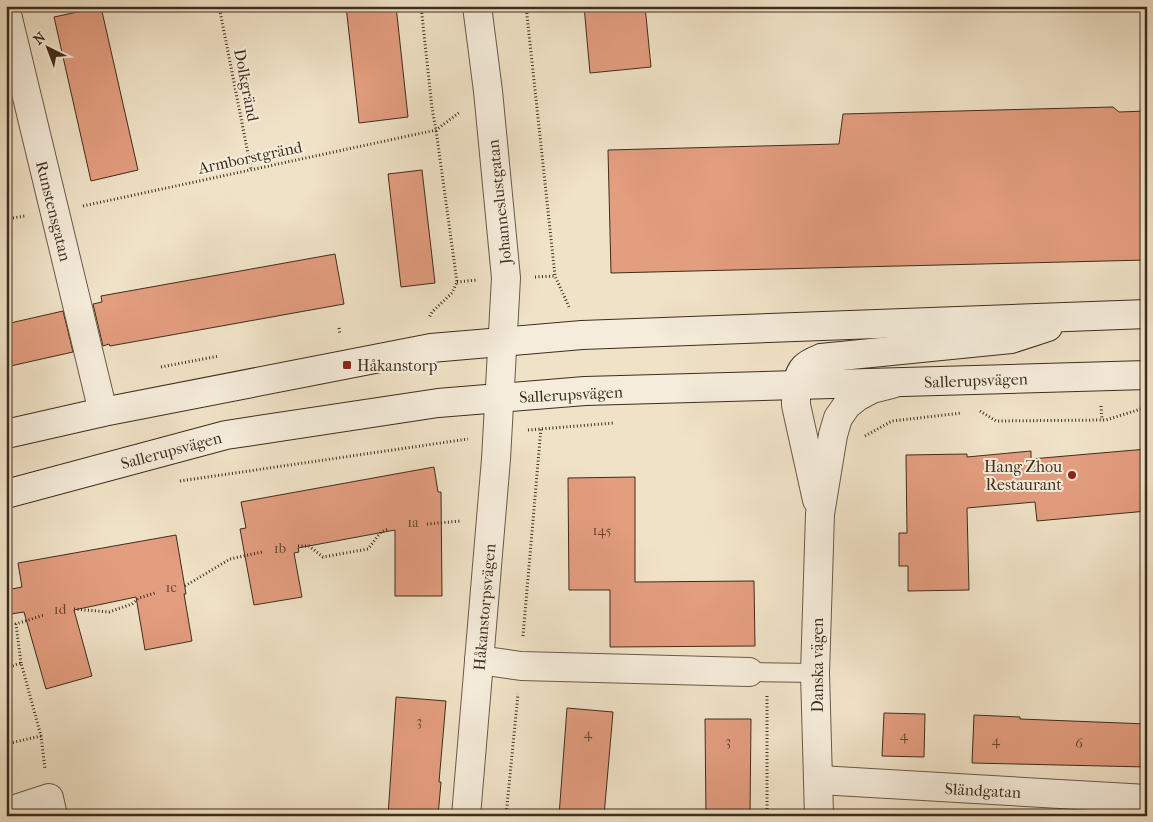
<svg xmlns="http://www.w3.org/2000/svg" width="1153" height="822" font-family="'IM FELL French Canon',serif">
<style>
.building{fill:#e39d7f;stroke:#3e2d1c}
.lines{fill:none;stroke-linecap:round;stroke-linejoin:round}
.service-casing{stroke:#6a5a47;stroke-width:20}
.minor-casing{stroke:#6a5a47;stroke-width:30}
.secondary-casing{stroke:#3e2d1c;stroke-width:30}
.path{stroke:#3e2d1c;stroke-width:3;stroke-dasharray:1 2.5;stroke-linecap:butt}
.service{stroke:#f5ecdb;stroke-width:18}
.minor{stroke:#f5ecdb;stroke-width:28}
.secondary{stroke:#f5ecdb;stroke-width:28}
.poi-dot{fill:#8f2418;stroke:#f5ecdb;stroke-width:2}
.labels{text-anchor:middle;stroke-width:4;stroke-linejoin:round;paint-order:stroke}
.number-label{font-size:14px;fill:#674935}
.street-label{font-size:16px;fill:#3e2d1c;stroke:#f5ecdb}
.poi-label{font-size:16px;fill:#3e2d1c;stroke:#f5ecdb;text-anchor:start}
</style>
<rect width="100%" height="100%" fill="#f0e2c7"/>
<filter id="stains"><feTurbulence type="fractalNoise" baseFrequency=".004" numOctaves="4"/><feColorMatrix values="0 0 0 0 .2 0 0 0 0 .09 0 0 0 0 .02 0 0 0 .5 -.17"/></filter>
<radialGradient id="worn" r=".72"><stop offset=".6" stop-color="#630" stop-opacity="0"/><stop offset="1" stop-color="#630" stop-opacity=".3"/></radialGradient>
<g class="building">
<polygon points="346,6 396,6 408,117 359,123"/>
<polygon points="584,6 645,6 651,67 590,73"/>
<polygon points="101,7 138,170 91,181 54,17"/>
<polygon points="1113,107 1119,112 1147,111 1147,260 611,273 608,150 839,144 843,114"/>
<polygon points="422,170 435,283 401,287 388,174"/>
<polygon points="335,254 344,304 110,346 109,344 103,346 93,304 102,302 101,296"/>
<polygon points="63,311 73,352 6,367 6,324"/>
<polygon points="1147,449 1147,511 1037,521 1035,502 967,508 969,590 908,591 908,566 899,566 899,533 907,533 906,455 967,454 967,457 1031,451 1031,459"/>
<polygon points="434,467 438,492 441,492 442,596 395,596 395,530 298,548 299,552 294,553 302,597 254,605 240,529 246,528 241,502"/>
<polygon points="635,477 635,582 754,581 755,646 610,647 610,590 569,590 568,478"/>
<polygon points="176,535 186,594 184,594 192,641 145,650 136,597 74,610 92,676 46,689 24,612 11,614 7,590 22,587 18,563"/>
<polygon points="396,697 446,701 439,782 441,782 438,816 388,816"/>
<polygon points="567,708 613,712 604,816 559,816"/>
<polygon points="884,713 925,714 924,757 882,756"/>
<polygon points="974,715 1020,717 1020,719 1147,724 1147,767 972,763"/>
<polygon points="705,719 751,719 750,816 706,816"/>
</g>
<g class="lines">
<g class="service-casing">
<polyline id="service" points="749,672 815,673"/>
</g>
<g class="minor-casing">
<g id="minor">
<polyline points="6,10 103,412"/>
<polyline points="796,385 796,405 817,500"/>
<polyline points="479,660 521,666 749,672"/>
<polyline points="819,780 1147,799"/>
<polyline points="6,812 49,798 53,816"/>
<polyline points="466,816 496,459 506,278 488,91 477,6"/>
<polyline points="819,816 815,673 820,514 833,435 838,418 847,405 857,397 872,389 892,384"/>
</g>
</g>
<g class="secondary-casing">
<g id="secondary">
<path d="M796,385C801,368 804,365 821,358L1011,339L1048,327"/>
<polyline points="6,434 103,412 431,348 582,335 1147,314"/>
<polyline points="6,494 226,435 438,403 585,391 1147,375"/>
</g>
</g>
<g class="path">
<polyline points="219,6 251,169"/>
<polyline points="421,6 432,108 436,130 457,282 452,293 432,312 429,318"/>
<polyline points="526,6 555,276 569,307"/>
<polyline points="83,206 436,130 460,112"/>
<polyline points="6,219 25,216"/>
<polyline points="535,277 555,276"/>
<polyline points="457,282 477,280"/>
<polyline points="339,328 340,335"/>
<polyline points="161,367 219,356"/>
<polyline points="1101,406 1102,420"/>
<polyline points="980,411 996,421 1106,420 1144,408"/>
<polyline points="528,430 614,423"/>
<polyline points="865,436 892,421 962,413"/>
<polyline points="180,481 468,439"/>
<polyline points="427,524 461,521"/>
<polyline points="298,546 309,546 323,557 368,549 381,532 388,529"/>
<polyline points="185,586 230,559 262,552"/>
<polyline points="74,609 109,612 132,604 139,598 155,593"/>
<polyline points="523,636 541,428"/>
<polyline points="21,663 16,624 44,615"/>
<polyline points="6,668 21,663 41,736 45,769"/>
<polyline points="767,696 767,816"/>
<polyline points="6,744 41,736"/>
<polyline points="506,816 518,694"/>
</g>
<use href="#service" class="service"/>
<use href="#minor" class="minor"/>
<use href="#secondary" class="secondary"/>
</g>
<g class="poi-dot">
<rect x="342" y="360" width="10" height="10" rx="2.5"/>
<circle cx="1072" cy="475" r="5"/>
</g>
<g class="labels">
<g class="number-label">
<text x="413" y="527">1a</text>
<text x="602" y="535">145</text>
<text x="280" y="553">1b</text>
<text x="171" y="592">1c</text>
<text x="60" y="614">1d</text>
<text x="419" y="726">3</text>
<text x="588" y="738">4</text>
<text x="904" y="740">4</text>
<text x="996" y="745">4</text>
<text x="728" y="746">3</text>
<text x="1079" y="748">6</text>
</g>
<g class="street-label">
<text transform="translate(247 85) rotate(79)" y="6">Dolkgränd</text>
<text transform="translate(250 157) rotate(-12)" y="6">Armborstgränd</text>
<text transform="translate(499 202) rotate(-96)" y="6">Johanneslustgatan</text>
<text transform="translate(54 211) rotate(76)" y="6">Runstensgatan</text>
<text transform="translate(976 380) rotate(-2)" y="6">Sallerupsvägen</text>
<text transform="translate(571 394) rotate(-3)" y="6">Sallerupsvägen</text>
<text transform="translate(171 450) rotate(-15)" y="6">Sallerupsvägen</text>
<text transform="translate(484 607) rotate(-85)" y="6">Håkanstorpsvägen</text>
<text transform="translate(817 665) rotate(-90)" y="6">Danska vägen</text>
<text transform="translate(983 790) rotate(3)" y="6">Sländgatan</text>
</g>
<g class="poi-label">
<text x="357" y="371">Håkanstorp</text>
<text x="1062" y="472" text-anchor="end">Hang Zhou<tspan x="1062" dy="18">Restaurant</tspan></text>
</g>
</g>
<rect width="1153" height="822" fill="none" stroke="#f0e2c7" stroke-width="25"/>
<rect x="8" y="8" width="1138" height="807" fill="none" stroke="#3e2d1c" stroke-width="2.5"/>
<rect x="12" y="12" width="1128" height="797" fill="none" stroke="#3e2d1c"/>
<g transform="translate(48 48) rotate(318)" stroke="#f5ecdb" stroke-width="4" paint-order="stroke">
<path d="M0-4L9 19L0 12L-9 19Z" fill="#3e2d1c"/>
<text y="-8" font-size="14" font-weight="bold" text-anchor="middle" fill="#3e2d1c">N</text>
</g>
<rect width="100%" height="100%" filter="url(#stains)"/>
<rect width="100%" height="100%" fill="url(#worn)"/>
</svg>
